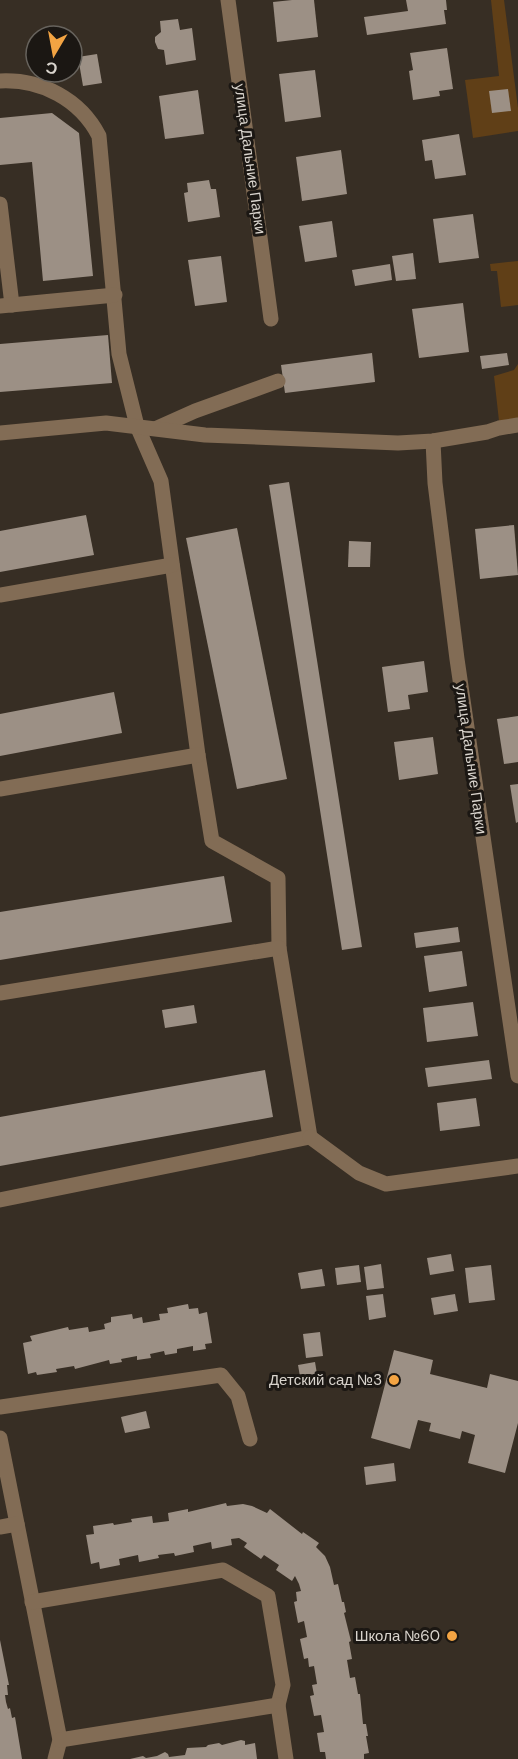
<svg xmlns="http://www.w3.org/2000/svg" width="518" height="1759" font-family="'DM Sans',sans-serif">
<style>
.green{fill:#603f17}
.building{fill:#9c9085}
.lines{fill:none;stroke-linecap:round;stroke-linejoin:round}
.minor{stroke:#826c55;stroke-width:15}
.poi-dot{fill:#f3a443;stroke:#1b1713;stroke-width:2}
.labels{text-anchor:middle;stroke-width:6;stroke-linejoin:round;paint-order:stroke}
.street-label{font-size:15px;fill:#d9d4cd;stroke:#1b1713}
.poi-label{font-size:15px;fill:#d9d4cd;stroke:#1b1713;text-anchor:end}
</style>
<rect width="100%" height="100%" fill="#372e24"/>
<g class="green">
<polygon points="491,0 504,0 518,108 518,131 473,138 465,80 499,76"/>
<polygon points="518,261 518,305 501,307 497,271 491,271 490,264"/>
<polygon points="518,364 518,418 499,421 494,376 514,370"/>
</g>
<g class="building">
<polygon points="292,0 314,0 318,37 277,42 273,2"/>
<polygon points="406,0 446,0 447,10 444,10 446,24 367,35 364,17 408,11"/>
<polygon points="178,19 180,30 192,28 196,60 166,65 164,50 158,49 155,42 155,37 161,32 160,21"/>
<polygon points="447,48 453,89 439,91 440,96 413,100 409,71 413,70 410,53"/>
<polygon points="97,54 102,83 83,86 78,57"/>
<polygon points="315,70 321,117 285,122 279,74"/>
<polygon points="508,89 511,111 492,113 489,91"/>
<polygon points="198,90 204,134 165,139 159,96"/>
<polygon points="52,113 79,133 93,276 43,281 32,162 0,165 0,118"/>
<polygon points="459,134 466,175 435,179 432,160 425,161 422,140"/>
<polygon points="341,150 347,194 302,201 296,157"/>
<polygon points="209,180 211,189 216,189 220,217 188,222 184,193 188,192 187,183"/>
<polygon points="473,214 479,258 439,263 433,219"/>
<polygon points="332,221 337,257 305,262 299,226"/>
<polygon points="413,253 416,279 396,281 392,256"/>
<polygon points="221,256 227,302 195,306 188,260"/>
<polygon points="390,264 392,280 355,286 352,270"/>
<polygon points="463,303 469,352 419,358 412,309"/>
<polygon points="108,335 112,383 0,392 0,344"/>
<polygon points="372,353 375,382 285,393 281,365"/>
<polygon points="507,353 509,365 482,369 480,356"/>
<polygon points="289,482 362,947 342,950 269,485"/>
<polygon points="86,515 94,555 0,572 0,531"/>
<polygon points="514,525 518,575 480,579 475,529"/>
<polygon points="237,528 287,779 237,789 186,538"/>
<polygon points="349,541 371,542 370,567 348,567"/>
<polygon points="424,661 428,692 408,695 410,709 388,712 382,667"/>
<polygon points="114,692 122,733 0,756 0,714"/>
<polygon points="518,716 518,762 504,764 497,719"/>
<polygon points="433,737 438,774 399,780 394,742"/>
<polygon points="518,784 518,822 516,823 510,785"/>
<polygon points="224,876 232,922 0,960 0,912"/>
<polygon points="458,927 460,942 416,948 414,933"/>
<polygon points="462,951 467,986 429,992 424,956"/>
<polygon points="473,1002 478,1036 427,1042 423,1008"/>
<polygon points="194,1005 197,1023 165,1028 162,1010"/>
<polygon points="489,1060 492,1079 428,1087 425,1068"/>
<polygon points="265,1070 273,1117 0,1166 0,1117"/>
<polygon points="476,1098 480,1126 440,1131 437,1103"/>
<polygon points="451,1254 454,1271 430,1275 427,1258"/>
<polygon points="381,1264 384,1288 367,1290 364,1267"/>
<polygon points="359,1265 361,1282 337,1285 335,1268"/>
<polygon points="491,1265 495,1300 469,1303 465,1268"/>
<polygon points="322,1269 325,1286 301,1289 298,1273"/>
<polygon points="383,1294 386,1317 369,1320 366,1296"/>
<polygon points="455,1294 458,1311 434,1315 431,1298"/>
<polygon points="188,1304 189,1309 198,1308 199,1314 207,1312 212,1343 205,1344 206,1349 193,1351 193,1346 177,1349 177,1353 165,1355 164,1351 150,1354 151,1358 137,1360 137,1356 121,1359 122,1362 110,1364 109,1360 75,1369 74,1366 56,1369 57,1372 37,1375 36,1372 28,1374 23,1343 32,1341 30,1336 68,1327 69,1330 88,1327 89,1332 105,1329 104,1324 111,1322 111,1317 132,1314 133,1319 142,1317 143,1323 160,1320 159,1314 168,1313 167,1308"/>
<polygon points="320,1332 323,1356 306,1358 303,1334"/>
<polygon points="394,1350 433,1360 430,1374 487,1388 490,1374 518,1381 518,1423 505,1473 468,1463 475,1435 462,1431 460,1439 429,1431 431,1423 418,1420 410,1449 371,1438"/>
<polygon points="315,1362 319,1386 302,1388 298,1365"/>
<polygon points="146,1411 150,1428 125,1433 121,1417"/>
<polygon points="394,1463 396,1481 366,1485 364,1467"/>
<polygon points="226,1503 227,1506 243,1504 252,1506 267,1513 270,1509 302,1534 303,1532 319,1543 316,1547 325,1556 330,1567 334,1585 338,1584 342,1602 344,1602 346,1612 344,1613 351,1641 349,1642 352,1659 347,1660 350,1678 355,1677 358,1694 360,1694 363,1724 366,1724 368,1736 366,1736 369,1753 364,1754 364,1759 326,1759 325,1752 320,1752 317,1733 324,1732 321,1715 314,1716 310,1696 314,1695 312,1685 317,1684 314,1666 309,1667 308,1658 304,1659 300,1639 307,1637 304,1621 298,1623 294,1602 297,1601 296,1592 301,1591 299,1584 295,1576 292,1581 276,1570 279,1565 264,1555 261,1559 244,1547 247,1543 239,1538 231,1539 232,1545 212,1549 211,1542 193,1546 194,1552 175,1556 174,1553 158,1555 159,1558 139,1562 138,1555 119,1559 120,1565 100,1569 99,1562 91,1564 86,1535 94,1534 93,1526 113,1523 114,1525 132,1522 131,1519 152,1516 153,1523 169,1521 168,1513 188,1509 188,1512"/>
<polygon points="0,1640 9,1685 7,1685 8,1695 5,1695 6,1702 8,1709 10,1708 12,1718 15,1717 22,1759 0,1759"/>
<polygon points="241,1740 245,1741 245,1745 255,1743 257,1759 130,1759 143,1756 146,1758 157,1756 165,1752 168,1754 169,1757 185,1755 187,1748 206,1747 208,1745 219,1743 222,1745"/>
</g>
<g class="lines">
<g class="minor">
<polyline points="228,0 271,319"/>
<path d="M0,81C41,79 80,99 99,136L119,354L137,426L161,481L198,755L212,841L278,878L279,948L310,1137L0,1200"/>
<polyline points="0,204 12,305"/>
<polyline points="0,306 115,295"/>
<polyline points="157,428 195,411 278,381"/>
<polyline points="0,433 106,423 205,435 398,443 433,441 487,432 499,428 518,425"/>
<polyline points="433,441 435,483 457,659 518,1076"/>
<polyline points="0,595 172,565"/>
<polyline points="0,789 198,755"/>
<polyline points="0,993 279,948"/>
<polyline points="310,1137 359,1173 386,1184 518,1166"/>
<polyline points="0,1407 221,1375 238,1396 250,1439"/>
<polyline points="0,1438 60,1740 55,1759"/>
<polyline points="0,1527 17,1524"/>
<polyline points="32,1602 223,1570 268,1596 283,1685 278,1705"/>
<polyline points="60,1740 278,1705 286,1759"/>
</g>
</g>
<g class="poi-dot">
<circle cx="394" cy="1380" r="6"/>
<circle cx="452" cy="1636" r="6"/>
</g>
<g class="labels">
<g class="street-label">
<text transform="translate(250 159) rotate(82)" y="5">улица Дальние Парки</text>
<text transform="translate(471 759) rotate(82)" y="5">улица Дальние Парки</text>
</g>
<g class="poi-label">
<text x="382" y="1385">Детский сад №3</text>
<text x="440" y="1641">Школа №60</text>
</g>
</g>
<g transform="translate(54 54) rotate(190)"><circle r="28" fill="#1b1713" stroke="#67635d" stroke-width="1.5"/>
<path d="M0-4.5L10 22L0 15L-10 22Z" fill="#f3a443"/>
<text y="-9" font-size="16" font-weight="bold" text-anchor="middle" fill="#d9d4cd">С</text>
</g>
</svg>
